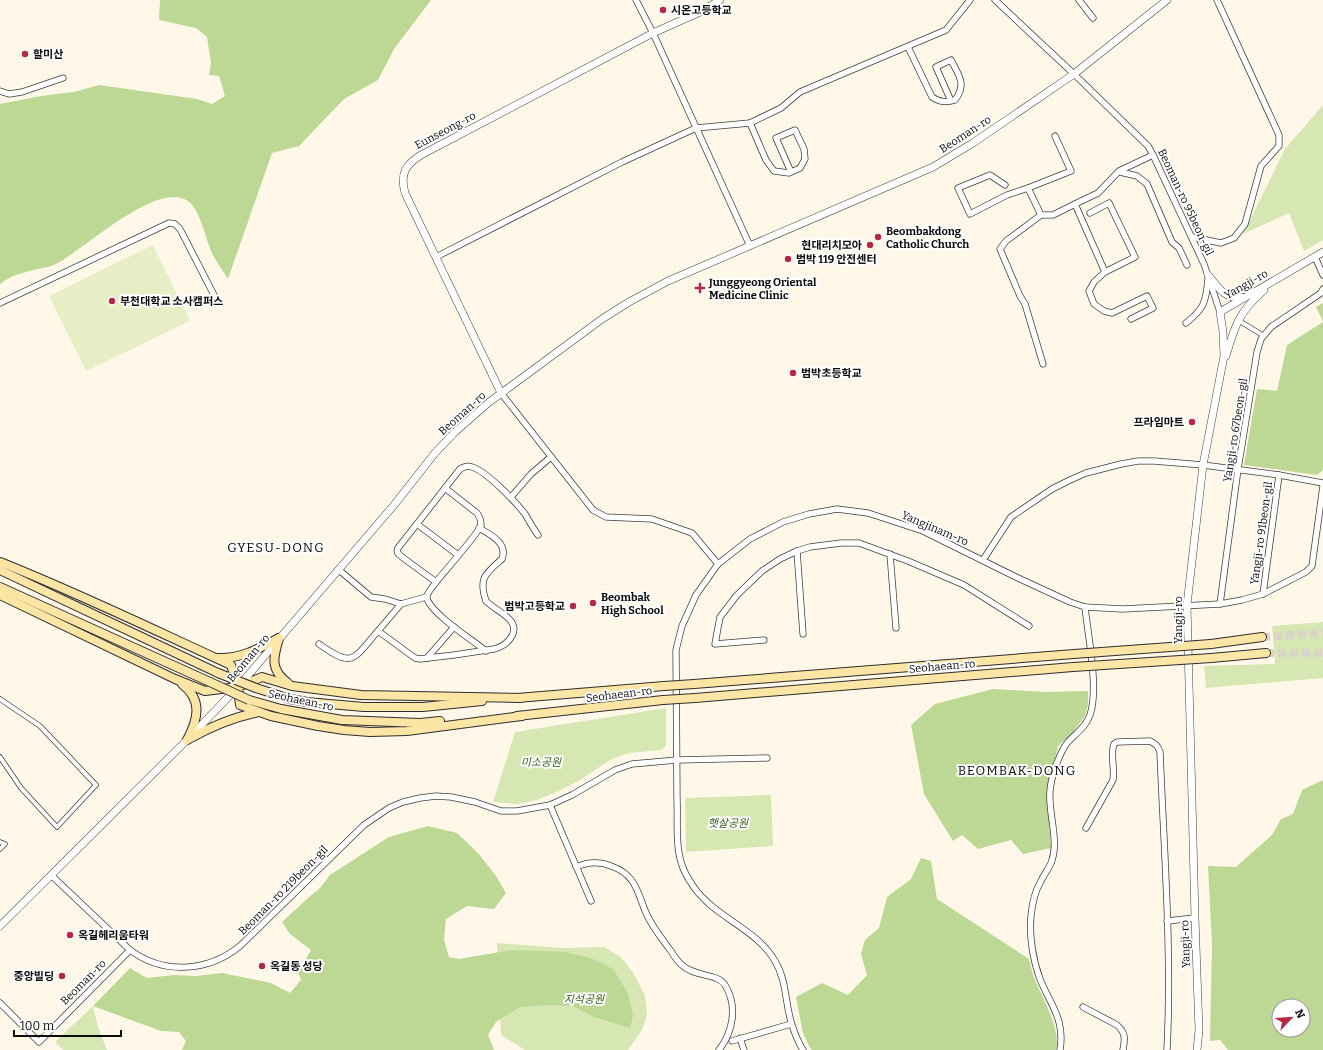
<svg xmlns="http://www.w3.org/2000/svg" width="1323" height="1050" font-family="Bitter,'Noto Sans KR',serif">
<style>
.green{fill:#d7e7b4}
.forest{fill:#bdd794;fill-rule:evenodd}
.pitch{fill:#e7eec6}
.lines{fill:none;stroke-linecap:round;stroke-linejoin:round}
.secondary-tunnel{stroke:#dad4c7;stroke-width:8;stroke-dasharray:8 4;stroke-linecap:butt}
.pedestrian-casing{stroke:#3e3e3e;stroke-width:5.5}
.minor-casing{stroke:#3e3e3e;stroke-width:7}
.tertiary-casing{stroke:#3e3e3e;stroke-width:8}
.secondary-casing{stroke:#2d2d2d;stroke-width:10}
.pedestrian{stroke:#fff;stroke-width:4}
.minor{stroke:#fff;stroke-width:5.5}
.tertiary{stroke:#fff;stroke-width:7}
.secondary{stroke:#fde5a5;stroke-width:8}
.secondary-bridge-casing{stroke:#2d2d2d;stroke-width:10;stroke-linecap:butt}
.secondary-bridge{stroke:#fde5a5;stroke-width:8}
.poi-dot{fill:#b62746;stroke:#fff;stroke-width:1.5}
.labels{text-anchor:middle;stroke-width:4;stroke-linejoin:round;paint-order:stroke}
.poi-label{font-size:11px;font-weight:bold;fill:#0b0b0b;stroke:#fff;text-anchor:start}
.street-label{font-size:11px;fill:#0b0b0b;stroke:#fff}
.park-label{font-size:11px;font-style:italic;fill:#36601d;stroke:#fff}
.quarter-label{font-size:13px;letter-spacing:1px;fill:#0b0b0b;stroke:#fff}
</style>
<rect width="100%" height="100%" fill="#fff7e8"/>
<g class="green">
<polygon points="1323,105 1323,240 1304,251 1289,213 1243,234 1285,149"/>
<polygon points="1323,622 1323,678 1206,688 1204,666 1275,664 1272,626"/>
<polygon points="666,708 666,746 661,750 629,753 610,760 580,780 559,791 537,800 518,804 493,802 515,732"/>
<polygon points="771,795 773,846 686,852 685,798"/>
<polygon points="497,943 561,948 604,947 621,957 634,974 645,996 647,1015 642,1030 628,1050 525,1050 501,1035"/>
<polygon points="93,1006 98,1027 107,1050 63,1050 55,1042"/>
</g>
<g class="forest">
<path d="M160,0H431L394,49L378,80L344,99L299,146L272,153L228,279C223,270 216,262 212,253C206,240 200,209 188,201C157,180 85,249 56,264C52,266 47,267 42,268C26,272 13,274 0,284V104L41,96L74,92L99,85L197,99L212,104L225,96L219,76L209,75L211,63L207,37L196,28L159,20Z"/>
<polygon points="1323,303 1323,321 1316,307"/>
<polygon points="1323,322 1323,470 1317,475 1244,465 1257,389 1277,391 1287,345"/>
<polygon points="993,689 1045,692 1088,691 1088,705 1085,716 1073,732 1058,746 1047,791 1051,848 1023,854 1011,840 978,849 962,835 953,841 924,794 911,725 935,704"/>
<path d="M1323,780V1050H1228L1220,1040L1210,1041L1212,944L1208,866L1236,867L1272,835L1281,819L1293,814L1302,790ZM1279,1006H1303V1030H1279Z"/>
<polygon points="428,826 457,833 478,853 496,876 506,893 494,909 467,906 446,919 444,940 449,957 459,959 512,950 565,952 591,958 613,969 628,993 633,1016 630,1028 594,1017 573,1006 549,1005 520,1007 496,1022 488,1035 494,1050 182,1050 186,1041 179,1032 161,1031 93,1006 130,968 147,978 174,975 196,976 222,973 271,983 290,993 301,980 298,972 311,950 290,934 282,922 308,898 320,888 330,875 389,837"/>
<path d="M921,858L931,861L937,899L1029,959C1031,966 1032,973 1035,980C1043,999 1061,1029 1056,1050H812L810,1048L803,1033L796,997L822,983L848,995L867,975L861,954L865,940L879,928L887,897L911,879Z"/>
</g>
<polygon class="pitch" points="153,245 190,321 86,371 49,296"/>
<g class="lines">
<g class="secondary-tunnel">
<polyline points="1262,637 1323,633"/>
<polyline points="1266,653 1323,653"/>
</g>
<g class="pedestrian-casing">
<g id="pedestrian">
<polyline points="1238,320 1264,336"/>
<polyline points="0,699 40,726 96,785 57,827 21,788 0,757"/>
<polyline points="0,842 5,844 0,849"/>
</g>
</g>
<g class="minor-casing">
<g id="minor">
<polyline points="636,0 653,33 750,246"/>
<polyline points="995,0 1074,74 1148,146 1153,155 1204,264 1220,312"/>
<polyline points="1079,0 1093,18"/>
<path d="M908,47L932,97C941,103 946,102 955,100C967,84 959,76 951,60L936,67L951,101"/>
<polyline points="0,91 9,94 22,92 63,78"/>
<polyline points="750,123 766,160 774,171 789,173 800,168 805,159 804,149 795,130 776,138 791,172"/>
<polyline points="1120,172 1137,176 1147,184 1172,242 1179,248 1187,265"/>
<polyline points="1005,185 990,175 958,188 970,214 1007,195 1028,188"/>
<polyline points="1090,213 1109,203 1135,257 1105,272 1075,204 1098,193 1119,171 1153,155"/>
<polyline points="1041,215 1028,188 1071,171 1055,136"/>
<polyline points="1192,237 1221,243 1234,238 1245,224 1261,166 1279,146 1279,135 1217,0"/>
<polyline points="436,257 622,162 696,128 750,123 781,108 800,92 946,30 970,0"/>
<polyline points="1315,257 1323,275"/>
<polyline points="1105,272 1094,282 1089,291 1094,304 1104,311 1112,313 1147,296 1153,308 1131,319"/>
<polyline points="0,303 169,223 175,224 180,229 215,297"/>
<path d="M1186,323C1204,309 1206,302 1208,279"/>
<polyline points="1043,364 1025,304 1020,296 1000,249 1006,241 1041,215 1053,215 1075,204"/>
<polyline points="501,393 593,510 606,517 652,519 692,533 718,564"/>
<polyline points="511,497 531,474 551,457"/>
<polyline points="417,524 458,555"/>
<polyline points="797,551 803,634"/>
<polyline points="890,554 896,628"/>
<polyline points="983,560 1011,517 1052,489 1070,480 1086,473 1121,464 1138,461 1154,461 1203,465 1279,475 1323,483"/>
<polyline points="339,570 371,597 385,599 401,604 426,597"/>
<path d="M436,582C443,573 479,533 481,525C481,520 480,517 477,513L445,488"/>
<polyline points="1263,594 1279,475"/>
<polyline points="1220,604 1238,469 1257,352 1261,339 1271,327 1321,293 1323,289"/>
<polyline points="378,631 401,604"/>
<polyline points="764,640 715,644 720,617 737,595 762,571 780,559 797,551 810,547 841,543 859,543 908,561 964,585 1029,626"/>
<path d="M319,644C354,669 353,659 378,631L415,658L420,659L454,655L494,649C502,647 508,643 512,636C521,619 495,611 486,601C478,578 486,573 502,559C508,543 491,535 479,528"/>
<path d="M486,651C474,641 430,613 427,598C426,593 433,587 436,582L402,557C398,554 396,552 398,548L460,469C464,467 467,465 472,467C486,471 515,501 525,514C529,521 533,528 538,535"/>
<polyline points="427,658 454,627"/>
<polyline points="550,805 591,901"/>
<path d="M1086,828L1113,780C1115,768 1110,754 1114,744L1117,742L1150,741C1156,744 1158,746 1160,752C1164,851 1172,951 1167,1050"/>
<path d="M576,867C588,862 599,861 611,866C637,875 637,893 647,915C653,928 662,939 671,951C674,956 677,961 682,965C694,977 718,973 725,985C738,1006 733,1032 719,1050"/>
<path d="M51,875L130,950C164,975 208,972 240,946L364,825L389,808L403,802L420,798L436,796L451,797L475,802L501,811H517L550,805L572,795L615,770L632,764L677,760L767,758"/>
<polyline points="1167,921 1195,918"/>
<polyline points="0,1003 39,1042 130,950"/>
<path d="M1083,1007L1117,1025C1126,1033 1125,1039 1123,1050"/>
<polyline points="740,1038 744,1050"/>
<polyline points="732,1041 791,1024"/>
<path d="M803,1050C798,1042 795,1034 792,1025C785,1004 787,981 775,961C756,928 715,918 693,886C689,880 684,872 682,865C675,846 678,819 677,799C677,749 676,700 676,650L682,626L696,595L718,564L750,539L783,522L809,514L837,509L868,513L923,531L1018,578L1070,602L1085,607L1123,609L1220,604L1242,600L1263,594L1306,572L1312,566L1323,486"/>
<path d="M1060,1050C1065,1019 1051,1006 1040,979C1033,960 1029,936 1031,916C1032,905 1035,891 1041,881C1044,874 1050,868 1052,860C1059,840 1048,812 1050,791C1051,777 1059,754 1067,743C1075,734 1086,727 1090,715C1099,689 1088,636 1085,607"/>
</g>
</g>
<g class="tertiary-casing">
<g id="tertiary">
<path d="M1208,275C1217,286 1226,301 1242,297"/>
<path d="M1226,356C1235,325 1239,312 1264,290"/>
<path d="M501,393L405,193C400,174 405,165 421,155L653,33L700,12L720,0"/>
<polyline points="0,926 187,740 238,687 394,505 435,453 454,433 488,403 602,319 629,302 668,281 933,167 973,143 1074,74 1167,0"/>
<polyline points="1197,1050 1199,1030 1195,918 1187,605 1203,465 1224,356 1223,332 1220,312 1323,252"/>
</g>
</g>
<g class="secondary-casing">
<g id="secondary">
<path d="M0,562C78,593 154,630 231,665L238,687L262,677L292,686L361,695L521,698"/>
<polyline points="0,570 218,673"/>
<polyline points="0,587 210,682"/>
<polyline points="0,595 175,679 205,691 238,687 240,705 271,716 318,726 344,730 370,732 407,731 522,716"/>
<path d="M279,638C273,658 270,670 288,683"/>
<polyline points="1211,644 1262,637"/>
<path d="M218,658C241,659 260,648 279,638"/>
<polyline points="1211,658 1266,653"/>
<path d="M182,684C203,700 198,719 187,740"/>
<polyline points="694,684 1074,654"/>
<polyline points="256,688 290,699 307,702 364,707 423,707 482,701"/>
<polyline points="517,698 664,686"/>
<polyline points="695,698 1073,667"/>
<polyline points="249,700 281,709 342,720 420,723 440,721"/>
<polyline points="517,716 663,700"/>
<path d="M187,740C210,727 233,717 259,712"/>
</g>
</g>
<use href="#pedestrian" class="pedestrian"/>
<use href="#minor" class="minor"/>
<use href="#tertiary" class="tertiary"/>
<use href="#secondary" class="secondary"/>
<g class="secondary-bridge-casing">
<g id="secondary-bridge">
<polyline points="1074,654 1211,644"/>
<polyline points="1073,667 1211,658"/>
<polyline points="218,673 256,688"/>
<polyline points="210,682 249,700"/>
<polyline points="664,686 694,684"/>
<polyline points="663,700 695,698"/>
</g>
</g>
<use href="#secondary-bridge" class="secondary-bridge"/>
</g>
<g class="poi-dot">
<circle cx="663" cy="10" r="4"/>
<circle cx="25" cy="54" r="4"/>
<circle cx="878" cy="237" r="4"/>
<circle cx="870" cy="245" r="4"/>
<circle cx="788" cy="259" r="4"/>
<path d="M698 282h4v4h4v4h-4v4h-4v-4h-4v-4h4z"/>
<circle cx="112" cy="301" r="4"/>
<circle cx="793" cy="373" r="4"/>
<circle cx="1192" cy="422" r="4"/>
<circle cx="593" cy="603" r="4"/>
<circle cx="573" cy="606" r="4"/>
<circle cx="70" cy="935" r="4"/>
<circle cx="262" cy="966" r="4"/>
<circle cx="62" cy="976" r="4"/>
</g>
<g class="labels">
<g class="poi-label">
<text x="671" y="14">시온고등학교</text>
<text x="33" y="58">할미산</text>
<text x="886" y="235">Beombakdong<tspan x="886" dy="13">Catholic Church</tspan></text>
<text x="862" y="249" text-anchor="end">현대리치모아</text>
<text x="796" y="263">범박 119 안전센터</text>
<text x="709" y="286">Junggyeong Oriental<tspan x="709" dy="13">Medicine Clinic</tspan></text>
<text x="120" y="305">부천대학교 소사캠퍼스</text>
<text x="801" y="377">범박초등학교</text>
<text x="1184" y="426" text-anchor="end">프라임마트</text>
<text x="601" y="601">Beombak<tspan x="601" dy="13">High School</tspan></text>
<text x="565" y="610" text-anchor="end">범박고등학교</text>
<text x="78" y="939">옥길헤리움타워</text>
<text x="270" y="970">옥길동 성당</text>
<text x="54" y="980" text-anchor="end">중앙빌딩</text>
</g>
<g class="street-label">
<text transform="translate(445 130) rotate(-28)" y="4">Eunseong-ro</text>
<text transform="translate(965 134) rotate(-33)" y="4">Beoman-ro</text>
<text transform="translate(1186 202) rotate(65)" y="4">Beoman-ro 95beon-gil</text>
<text transform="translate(1246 284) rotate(-30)" y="4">Yangji-ro</text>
<text transform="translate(462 413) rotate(-42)" y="4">Beoman-ro</text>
<text transform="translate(1235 430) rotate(-81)" y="4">Yangji-ro 67beon-gil</text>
<text transform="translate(935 528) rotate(23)" y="4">Yangjinam-ro</text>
<text transform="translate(1261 533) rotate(-82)" y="4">Yangji-ro 91beon-gil</text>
<text transform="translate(1178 620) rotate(-90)" y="4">Yangji-ro</text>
<text transform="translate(248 658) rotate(-50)" y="4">Beoman-ro</text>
<text transform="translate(942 666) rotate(-5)" y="4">Seohaean-ro</text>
<text transform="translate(619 694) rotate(-7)" y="4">Seohaean-ro</text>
<text transform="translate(301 700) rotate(12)" y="4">Seohaean-ro</text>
<text transform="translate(283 890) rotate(-45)" y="4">Beoman-ro 219beon-gil</text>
<text transform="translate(1185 944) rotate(-92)" y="4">Yangji-ro</text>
<text transform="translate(83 982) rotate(-45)" y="4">Beoman-ro</text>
</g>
<g class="park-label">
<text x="541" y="766">미소공원</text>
<text x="728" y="827">햇살공원</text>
<text x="584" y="1003">지석공원</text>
</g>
<g class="quarter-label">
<text x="276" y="552">GYESU-DONG</text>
<text x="1017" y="775">BEOMBAK-DONG</text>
</g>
</g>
<g transform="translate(1291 1018) rotate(65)"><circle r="19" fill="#ffffff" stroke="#9d9d9d"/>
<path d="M0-3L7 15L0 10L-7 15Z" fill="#b62746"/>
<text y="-6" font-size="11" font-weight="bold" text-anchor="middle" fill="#0b0b0b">N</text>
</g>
<path d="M14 1030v6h107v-6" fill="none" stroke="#0b0b0b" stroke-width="2"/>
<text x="20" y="1030" font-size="12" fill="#0b0b0b" stroke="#ffffff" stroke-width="3" paint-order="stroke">100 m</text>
</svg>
